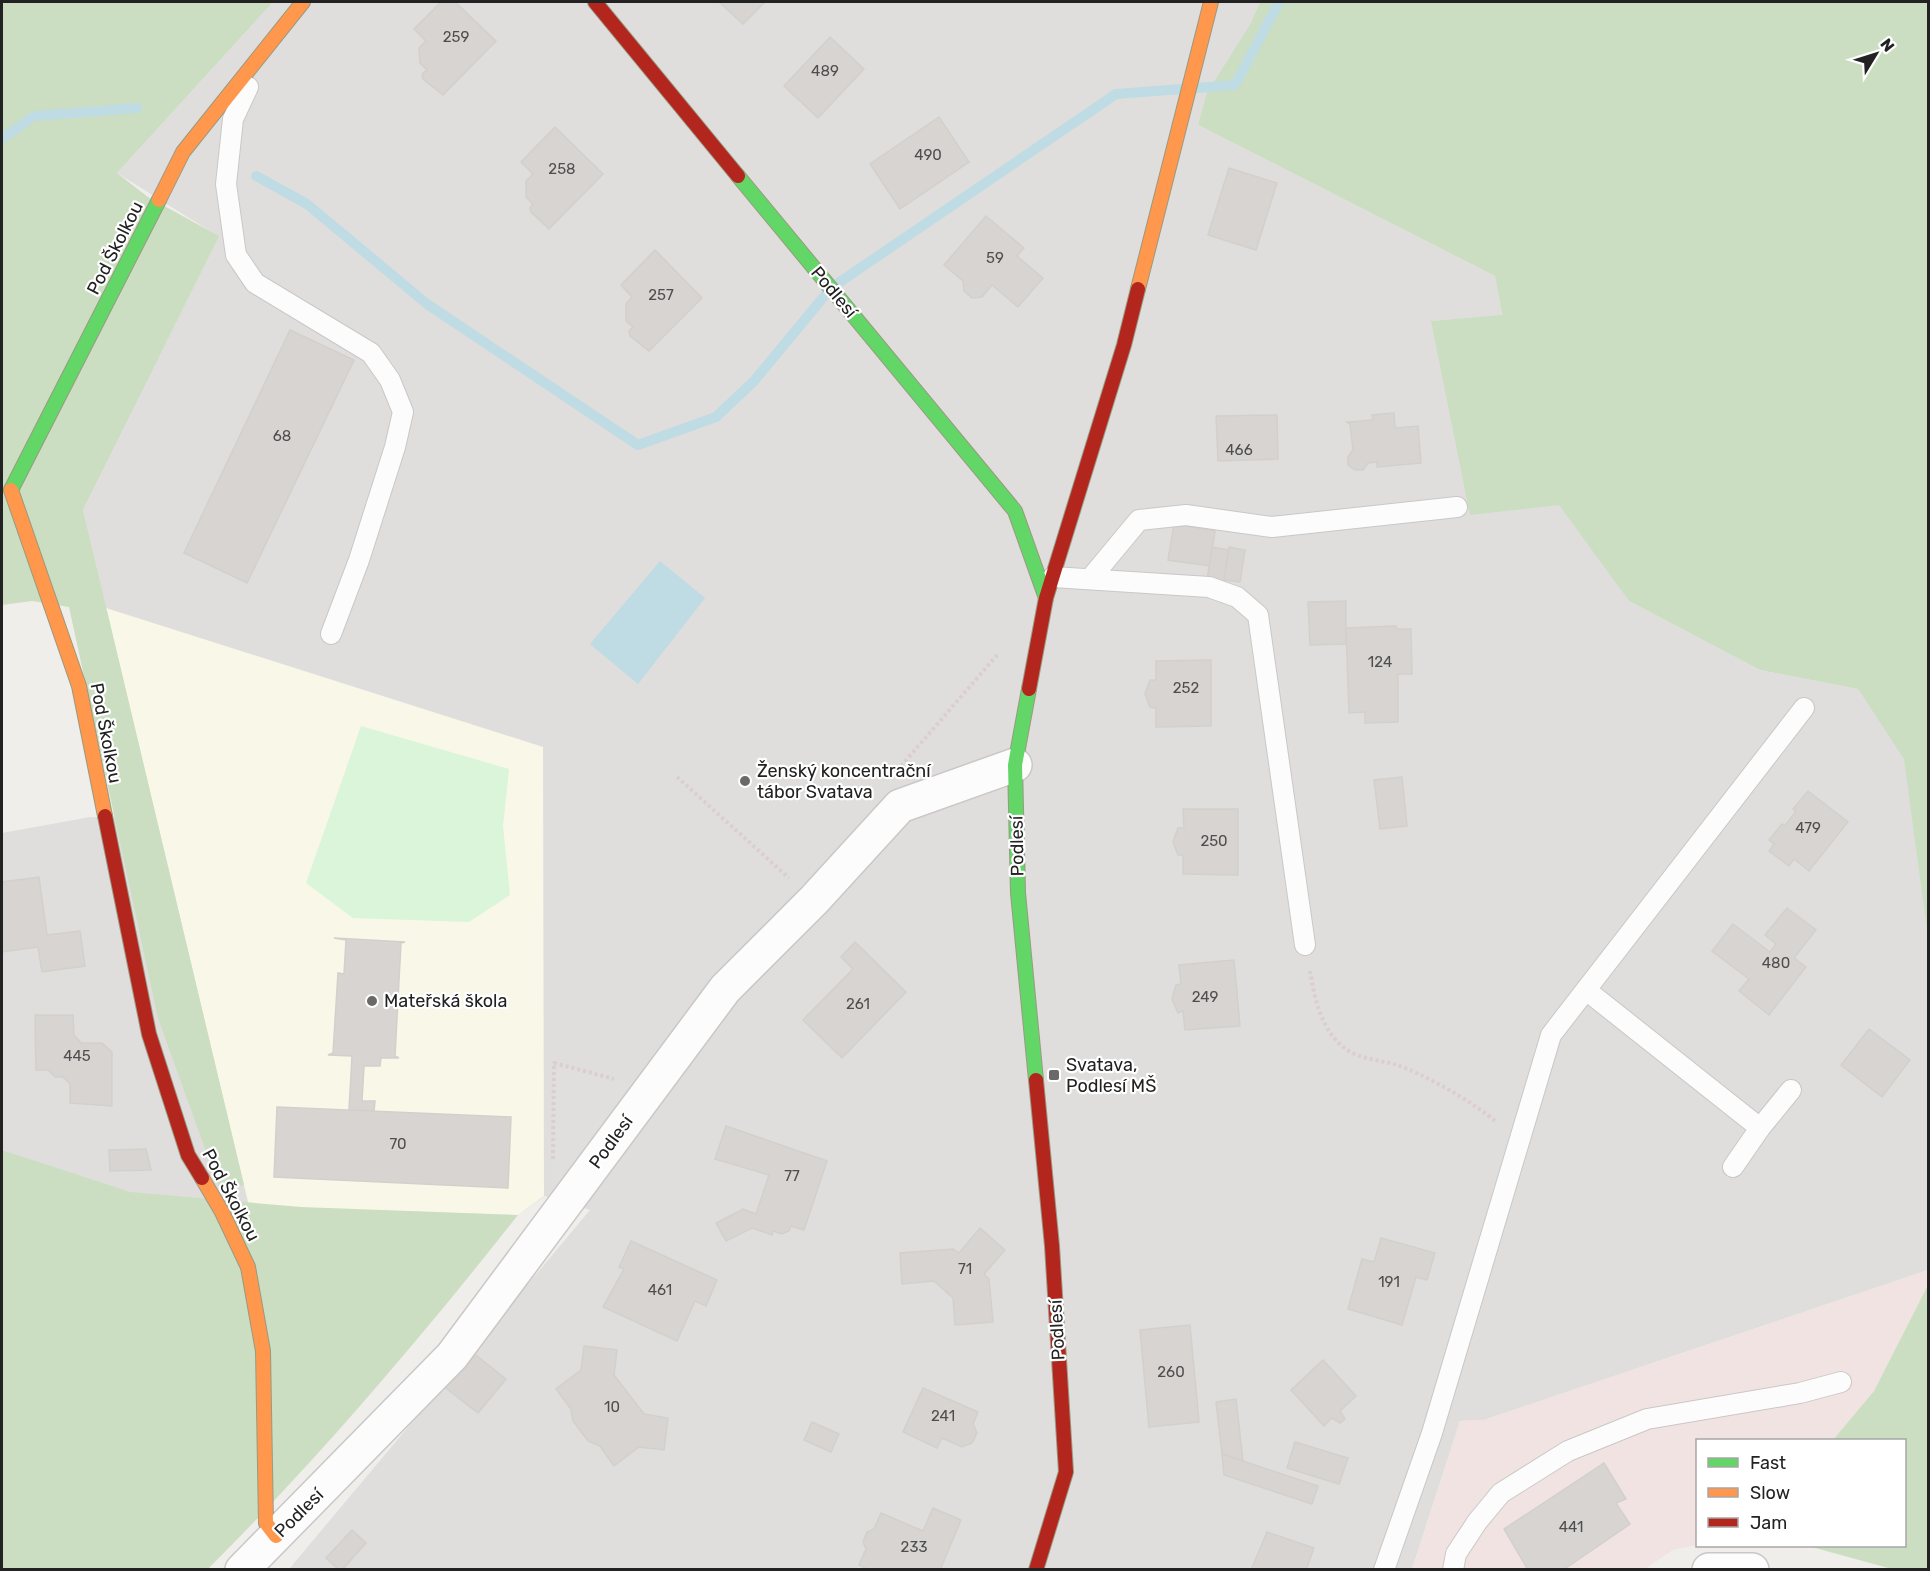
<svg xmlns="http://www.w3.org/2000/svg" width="1930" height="1571" font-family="Rubik,sans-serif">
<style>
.residential{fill:#dfdedc}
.commercial{fill:#f1e3e1}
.education{fill:#f8f7e8}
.forest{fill:#cbdec1}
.park{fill:#daf5da}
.parking{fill:#e0dfde}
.water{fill:#bfdbe3}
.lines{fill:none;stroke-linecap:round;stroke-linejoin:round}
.stream{stroke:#bfdbe3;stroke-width:10}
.building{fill:#d7d4d2;stroke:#d3d0cc;stroke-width:1.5}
.lane-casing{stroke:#c9c8c7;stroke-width:22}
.street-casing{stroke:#c9c8c7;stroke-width:36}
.fast-casing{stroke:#999a82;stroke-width:16}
.slow-casing{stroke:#999a82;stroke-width:16}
.jam-casing{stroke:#999a82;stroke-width:16}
.path{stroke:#dccecd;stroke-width:4;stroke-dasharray:3 3;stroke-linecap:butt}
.lane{stroke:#fdfcfc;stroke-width:20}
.street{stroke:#fdfcfc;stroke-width:33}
.fast{stroke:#63d668;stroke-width:14}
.slow{stroke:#ff974d;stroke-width:14}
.jam{stroke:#b3261e;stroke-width:14}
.poi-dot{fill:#6a6968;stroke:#fff;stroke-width:2}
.labels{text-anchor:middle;stroke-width:4.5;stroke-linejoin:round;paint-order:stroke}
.number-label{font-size:15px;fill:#4f4e4e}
.street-label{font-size:18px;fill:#222;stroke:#fff}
.poi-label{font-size:18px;fill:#222;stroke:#fff;text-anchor:start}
</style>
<rect width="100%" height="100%" fill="#f0eeeb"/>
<polygon class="residential" points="273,2 1260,2 1252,23 1198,125 1495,276 1502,316 1432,321 1629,601 1760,670 1858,689 1905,759 1928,938 1928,1270 1484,1420 1460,1421 1412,1569 289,1569 590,1210 545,1196 518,1215 249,1206 124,1192 2,1150 2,833 90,817 155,817 83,510 218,236 117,173"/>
<polygon class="commercial" points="1928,1270 1928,1285 1874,1391 1833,1440 1698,1440 1697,1545 1673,1550 1645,1569 1412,1570 1460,1421 1484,1420"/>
<polygon class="education" points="106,608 543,747 544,1196 518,1215 249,1206"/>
<g class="forest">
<polygon points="2,2 273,2 117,173 148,197 219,236 83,510 244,1185 221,1193 158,1018 69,607 32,601 2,605"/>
<polygon points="1260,2 1928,2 1928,938 1904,759 1858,689 1760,670 1629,601 1559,505 1470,515 1431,321 1502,315 1495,276 1198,125 1207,93 1251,23"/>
<path d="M2,1150L130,1192L301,1207L518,1215C421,1338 319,1458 208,1569L2,1570Z"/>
<polygon points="1928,1285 1928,1569 1892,1569 1808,1546 1904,1546 1904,1440 1833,1440 1874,1391"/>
</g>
<polygon class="park" points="361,726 509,769 503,826 510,895 469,922 353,918 306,883"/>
<polygon class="parking" points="554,1063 633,1085 552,1196"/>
<polygon class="water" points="660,561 705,598 638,684 590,644"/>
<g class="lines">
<g class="stream">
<polyline points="2,139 34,116 137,108"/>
<polyline points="256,176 307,204 427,304 638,445 716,417 754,381 831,288 1116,94 1235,85 1279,2"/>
</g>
</g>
<g class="building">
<polygon points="441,2 455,2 496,41 443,95 423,79 422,74 427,70 420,63 419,48 426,41 414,29"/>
<polygon points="719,2 765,2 743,24"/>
<polygon points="830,37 864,69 818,118 784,86"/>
<polygon points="939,117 969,162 900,209 870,164"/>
<polygon points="555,127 603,174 549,229 531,212 530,208 533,204 526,197 526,181 533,174 521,162"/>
<polygon points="1229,168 1277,183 1256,250 1208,235"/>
<polygon points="986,216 1024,248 1017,256 1043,278 1018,307 992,285 982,297 972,298 964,291 963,281 944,265"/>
<polygon points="655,250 702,298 649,351 630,336 629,331 633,327 626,321 626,304 632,297 621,285"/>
<polygon points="290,330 354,360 247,583 184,553"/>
<polygon points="1394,413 1395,428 1418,426 1421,463 1377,467 1377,462 1368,463 1363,470 1355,470 1348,465 1348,457 1353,450 1350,424 1347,422 1373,420 1372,415"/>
<polygon points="1277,415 1278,459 1218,461 1216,416"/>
<polygon points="1174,524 1215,531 1210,566 1168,560"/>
<polygon points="1212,547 1229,550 1224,582 1207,580"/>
<polygon points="1229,547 1245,550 1240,582 1224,580"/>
<polygon points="1346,601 1346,644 1310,645 1308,602"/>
<polygon points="1396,626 1397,629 1411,629 1412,674 1398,674 1398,722 1365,723 1365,712 1349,713 1346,628"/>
<polygon points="1211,660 1211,726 1156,727 1156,708 1150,707 1145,694 1150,680 1156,680 1156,661"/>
<polygon points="1402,777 1407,826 1380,829 1374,780"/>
<polygon points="1808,791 1848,822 1809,871 1794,859 1789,866 1769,851 1774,844 1769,840 1782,824 1785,826 1796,811 1793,809"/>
<polygon points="1183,809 1238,809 1238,875 1183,874 1183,855 1178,855 1173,842 1178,828 1184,828"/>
<polygon points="39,877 47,935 80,931 85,966 42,972 38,947 2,952 2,882"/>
<polygon points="1787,908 1816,930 1794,958 1806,967 1769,1015 1739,991 1749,979 1712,951 1733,924 1770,952 1776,944 1765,935"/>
<polygon points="334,938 405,942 401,943 395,1056 399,1058 381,1058 380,1066 364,1066 362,1101 375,1101 374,1111 349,1110 352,1056 328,1055 333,1053 338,973 344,974 346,940"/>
<polygon points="855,942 906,992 842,1058 803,1020 853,969 841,957"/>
<polygon points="1234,960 1240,1026 1185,1030 1183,1011 1178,1013 1172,999 1176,985 1181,984 1179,965"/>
<polygon points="35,1015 73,1015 74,1035 81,1043 102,1043 112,1052 112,1106 70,1103 70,1084 63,1077 55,1077 48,1070 36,1070"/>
<polygon points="1869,1029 1910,1060 1882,1097 1841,1065"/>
<polygon points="277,1107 511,1117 508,1188 274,1177"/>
<polygon points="726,1126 827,1161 804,1230 791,1226 789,1231 782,1234 773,1231 772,1235 752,1228 726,1241 716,1223 743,1209 756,1214 769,1175 715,1159"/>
<polygon points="146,1149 151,1170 110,1171 109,1150"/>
<polygon points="980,1228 1005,1250 984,1274 989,1279 993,1322 955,1325 953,1298 934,1281 902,1284 900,1253 953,1249 959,1253"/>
<polygon points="1381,1238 1435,1253 1427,1280 1416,1277 1402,1325 1348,1309 1362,1259 1374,1262"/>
<polygon points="631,1241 717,1280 706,1306 695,1301 677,1341 603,1307 624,1269 619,1267"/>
<polygon points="1190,1325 1199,1422 1149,1427 1140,1330"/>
<polygon points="584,1346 617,1350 614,1375 644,1414 668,1418 664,1450 639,1447 614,1466 600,1446 588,1441 573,1421 571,1409 556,1389 581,1370"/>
<polygon points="472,1352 506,1379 478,1413 443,1386"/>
<polygon points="1323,1360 1356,1396 1340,1411 1345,1419 1340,1423 1332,1418 1324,1426 1291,1390"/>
<polygon points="923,1388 978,1412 973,1424 977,1433 972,1443 962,1447 942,1438 937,1448 903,1432"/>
<polygon points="1236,1399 1243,1461 1222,1454 1216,1402"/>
<polygon points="812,1422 839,1434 831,1452 804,1440"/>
<polygon points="1295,1442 1348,1458 1339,1484 1287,1468"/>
<polygon points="1222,1454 1318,1486 1312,1504 1224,1475"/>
<polygon points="1604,1463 1626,1499 1616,1503 1630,1524 1563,1570 1528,1570 1504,1529"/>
<polygon points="933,1508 961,1520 940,1570 869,1570 859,1565 866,1549 863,1542 867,1532 874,1529 881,1513 923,1531"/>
<polygon points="352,1530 366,1543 342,1570 339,1570 326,1558"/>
<polygon points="1267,1532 1314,1548 1306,1570 1251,1570"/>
</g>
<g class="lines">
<g class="lane-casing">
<g id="lane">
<polyline points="248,87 233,119 226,184 236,255 255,283 371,353 390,380 403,412 395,447 359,560 331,634"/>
<polyline points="1053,577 1209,587 1237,597 1258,615 1305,945"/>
<polyline points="1090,579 1139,520 1186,515 1272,527 1457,507"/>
<polyline points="1586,990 1760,1128"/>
<polyline points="1733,1167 1760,1128 1791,1090"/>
<polyline points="1384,1570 1432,1433 1551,1035 1804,708"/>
<polyline points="1453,1570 1456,1554 1477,1522 1501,1493 1568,1451 1647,1419 1800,1393 1841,1382"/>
</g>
</g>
<g class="street-casing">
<g id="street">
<polyline points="242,1570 452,1356 725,989 814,900 900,806 1015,765"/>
<polyline points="1709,1570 1752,1570"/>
</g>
</g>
<g class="fast-casing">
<g id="fast">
<polyline points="738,176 1015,511 1046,598"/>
<polyline points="11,490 159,200"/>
<polyline points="1029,689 1015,765 1018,893 1036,1080"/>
</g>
</g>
<g class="slow-casing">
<g id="slow">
<polyline points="159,200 183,152 303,2"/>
<polyline points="1138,289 1211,2"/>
<polyline points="11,490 79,686 105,816"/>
<polyline points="202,1178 222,1212 248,1267 263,1351 266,1523 276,1536"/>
</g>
</g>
<g class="jam-casing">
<g id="jam">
<polyline points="595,2 738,176"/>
<polyline points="1029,689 1046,598 1124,345 1138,289"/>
<polyline points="105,816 149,1034 188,1155 202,1178"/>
<polyline points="1036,1080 1052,1246 1066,1472 1036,1570"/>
</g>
</g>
<g class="path">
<polyline points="901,766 998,654"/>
<polyline points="677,777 789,878"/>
<path d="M1310,971C1315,1002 1324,1042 1357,1055C1370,1060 1384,1061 1397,1065C1424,1074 1475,1103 1496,1122"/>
<polyline points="553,1159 554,1063 614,1079"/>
</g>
<use href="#lane" class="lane"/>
<use href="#street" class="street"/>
<use href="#fast" class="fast"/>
<use href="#slow" class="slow"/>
<use href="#jam" class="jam"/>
</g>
<g class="poi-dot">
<circle cx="745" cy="781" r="6"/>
<circle cx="372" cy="1001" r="6"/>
<rect x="1048" y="1069" width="12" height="12" rx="3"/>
</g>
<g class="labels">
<g class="number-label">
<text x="456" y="42">259</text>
<text x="825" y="76">489</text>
<text x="928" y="160">490</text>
<text x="562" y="174">258</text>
<text x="995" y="263">59</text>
<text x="661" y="300">257</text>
<text x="282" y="441">68</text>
<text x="1239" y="455">466</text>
<text x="1380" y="667">124</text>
<text x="1186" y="693">252</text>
<text x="1808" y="833">479</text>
<text x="1214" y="846">250</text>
<text x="1776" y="968">480</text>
<text x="1205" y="1002">249</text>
<text x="858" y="1009">261</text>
<text x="77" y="1061">445</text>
<text x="398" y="1149">70</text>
<text x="792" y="1181">77</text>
<text x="965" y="1274">71</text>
<text x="1389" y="1287">191</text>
<text x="660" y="1295">461</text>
<text x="1171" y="1377">260</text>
<text x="612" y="1412">10</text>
<text x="943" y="1421">241</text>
<text x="1571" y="1532">441</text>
<text x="914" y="1552">233</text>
</g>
<g class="street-label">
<text transform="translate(115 248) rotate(-63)" y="6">Pod Školkou</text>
<text transform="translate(834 292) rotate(50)" y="6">Podlesí</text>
<text transform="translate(106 733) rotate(79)" y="6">Pod Školkou</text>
<text transform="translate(1017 846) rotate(-91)" y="6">Podlesí</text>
<text transform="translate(611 1142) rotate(-54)" y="6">Podlesí</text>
<text transform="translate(231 1195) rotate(62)" y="6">Pod Školkou</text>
<text transform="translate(1057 1330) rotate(-93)" y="6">Podlesí</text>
<text transform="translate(299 1513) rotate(-45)" y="6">Podlesí</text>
</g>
<g class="poi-label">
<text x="757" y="777">Ženský koncentrační<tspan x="757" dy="21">tábor Svatava</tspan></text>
<text x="384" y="1007">Mateřská škola</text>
<text x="1066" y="1071">Svatava,<tspan x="1066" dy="21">Podlesí MŠ</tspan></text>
</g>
</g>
<rect width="1930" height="1571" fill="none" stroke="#222222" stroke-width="6"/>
<rect x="1696" y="1439" width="210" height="108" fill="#ffffff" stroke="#a7a7a7" stroke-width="1.5"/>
<rect x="1708" y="1458" width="30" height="9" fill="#63d668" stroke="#a7a7a7" stroke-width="1.5"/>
<text x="1750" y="1469" font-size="18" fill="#222222">Fast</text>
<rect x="1708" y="1488" width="30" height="9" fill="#ff974d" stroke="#a7a7a7" stroke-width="1.5"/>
<text x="1750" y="1499" font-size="18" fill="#222222">Slow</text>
<rect x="1708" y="1518" width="30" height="9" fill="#b3261e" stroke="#a7a7a7" stroke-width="1.5"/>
<text x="1750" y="1529" font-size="18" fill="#222222">Jam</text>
<g transform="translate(1876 54) rotate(52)" stroke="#ffffff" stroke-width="4.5" paint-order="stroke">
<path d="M0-4.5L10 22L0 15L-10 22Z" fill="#222222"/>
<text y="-9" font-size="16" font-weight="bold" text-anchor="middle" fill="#222222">N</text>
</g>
</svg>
